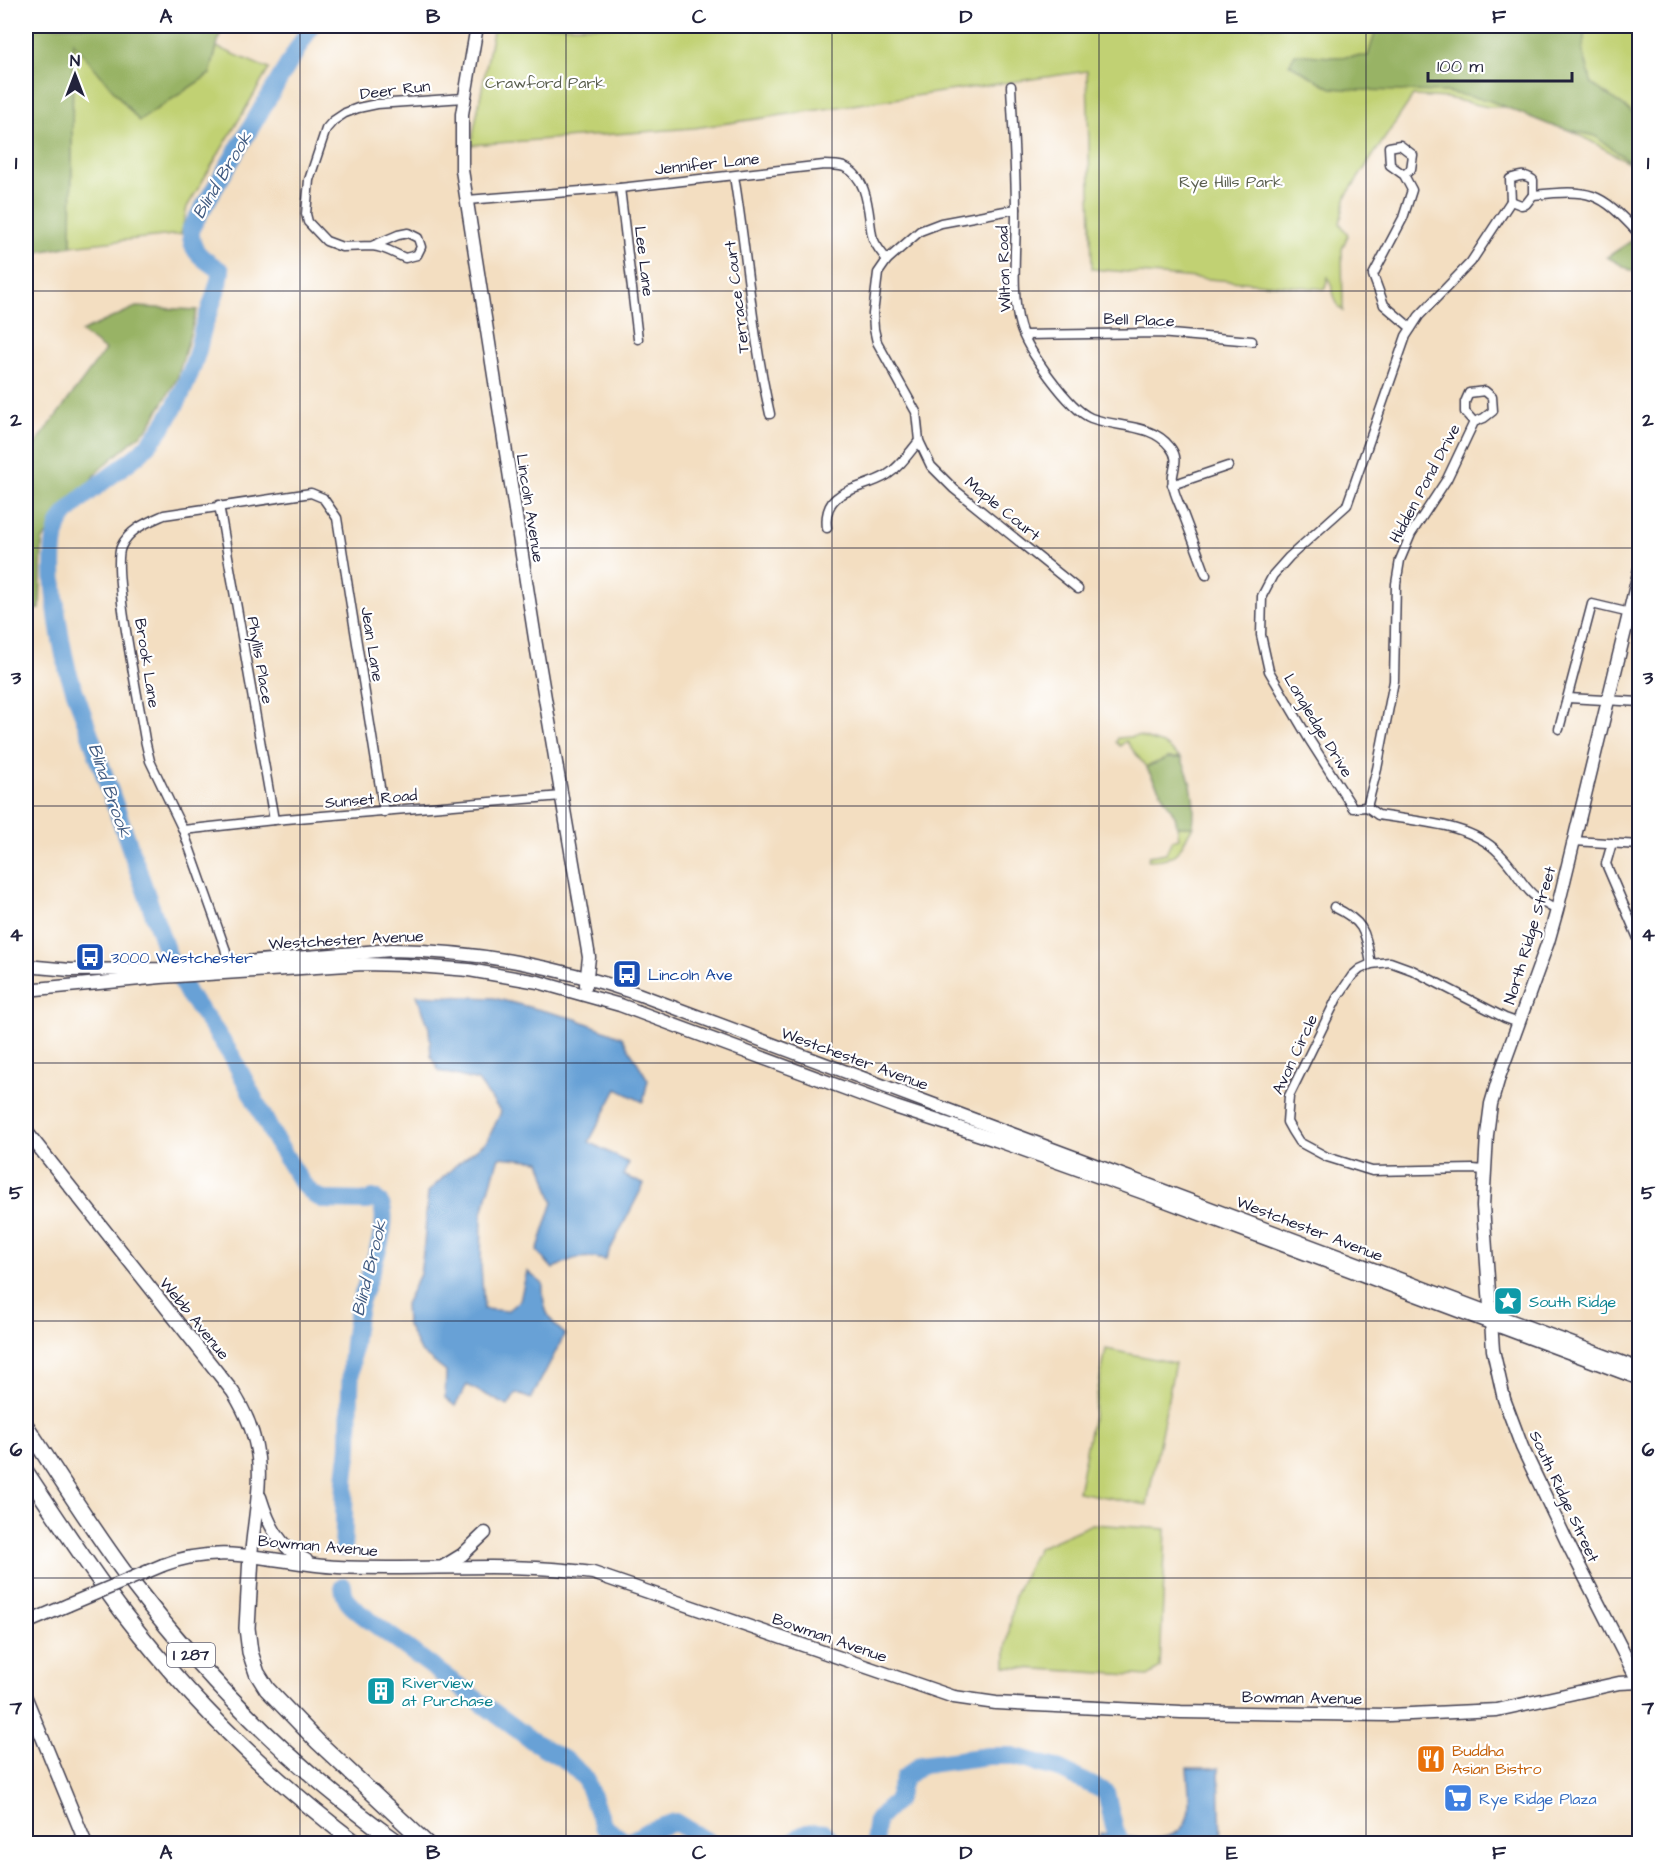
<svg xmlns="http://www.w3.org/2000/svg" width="1665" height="1869" font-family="'Architects Daughter',sans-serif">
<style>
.green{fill:#c1d173;stroke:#727a57;stroke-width:1.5}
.forest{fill:#98b365;stroke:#5d6a50;stroke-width:1.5}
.water{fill:#67a1d6;stroke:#446288;stroke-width:1.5}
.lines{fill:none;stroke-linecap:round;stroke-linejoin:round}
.river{stroke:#67a1d6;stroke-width:18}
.street-casing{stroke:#413e4f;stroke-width:11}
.secondary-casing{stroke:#413e4f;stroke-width:15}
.highway-casing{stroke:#413e4f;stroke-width:18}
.street{stroke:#fff;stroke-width:8}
.secondary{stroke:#fff;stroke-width:12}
.highway{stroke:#fff;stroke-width:15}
.secondary-bridge-casing{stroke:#413e4f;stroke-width:15;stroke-linecap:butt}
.secondary-bridge{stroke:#fff;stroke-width:12}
.grid{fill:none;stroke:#22223b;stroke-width:1.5;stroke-opacity:0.55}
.labels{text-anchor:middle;stroke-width:4.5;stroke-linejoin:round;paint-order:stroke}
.shield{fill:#fff;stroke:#646476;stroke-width:1.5}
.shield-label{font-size:15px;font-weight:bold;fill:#22223b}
.park-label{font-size:16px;fill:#5a5f4f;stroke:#fff}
.street-label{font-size:16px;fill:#22223b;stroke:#fff}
.transit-label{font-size:16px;fill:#164399;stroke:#fff;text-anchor:start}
.culture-label{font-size:16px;fill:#0d838f;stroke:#fff;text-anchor:start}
.food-label{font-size:16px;fill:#c56008;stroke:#fff;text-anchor:start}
.shop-label{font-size:16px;fill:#366cbe;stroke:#fff;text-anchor:start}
.water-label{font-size:18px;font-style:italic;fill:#415b81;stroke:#fff}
.neatline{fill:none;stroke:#22223b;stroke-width:2}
.grid-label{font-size:20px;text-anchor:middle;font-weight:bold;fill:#22223b}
</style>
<rect width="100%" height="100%" fill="#fff"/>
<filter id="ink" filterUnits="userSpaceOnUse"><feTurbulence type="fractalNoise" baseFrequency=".0167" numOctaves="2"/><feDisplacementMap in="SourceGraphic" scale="12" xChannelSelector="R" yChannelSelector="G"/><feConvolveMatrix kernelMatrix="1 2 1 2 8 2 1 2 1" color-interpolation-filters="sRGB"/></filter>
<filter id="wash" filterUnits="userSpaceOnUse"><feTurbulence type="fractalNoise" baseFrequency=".008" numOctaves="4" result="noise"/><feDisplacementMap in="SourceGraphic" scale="24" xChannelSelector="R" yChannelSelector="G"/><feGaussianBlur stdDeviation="1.35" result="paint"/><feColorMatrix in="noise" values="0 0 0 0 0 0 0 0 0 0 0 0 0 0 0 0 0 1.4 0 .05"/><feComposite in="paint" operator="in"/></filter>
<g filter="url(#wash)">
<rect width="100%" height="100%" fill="#f3dec1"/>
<g class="green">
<path d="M494,26H1639V168L1576,133L1512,107H1488L1447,98L1413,96L1346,196L1340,223L1348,235L1342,249L1343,311C1333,303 1334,289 1328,277L1325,289L1092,269L1087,71L694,128L471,145Z"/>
<polygon points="73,41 210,74 217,47 269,69 187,207 181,234 71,246"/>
<polygon points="1138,736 1163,744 1181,758 1168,758 1146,767 1126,741 1120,746 1116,742 1118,738"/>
<path d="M1177,826H1193C1178,851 1180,860 1148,860L1149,856L1166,853L1172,840L1179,838Z"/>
<polygon points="1106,1349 1175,1363 1147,1505 1078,1492"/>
<polygon points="1092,1524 1166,1529 1160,1668 1148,1676 1006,1667 1006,1650 1015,1594 1038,1548"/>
</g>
<g class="forest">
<polygon points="26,26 222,26 210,74 139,121 73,42 71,246 26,254"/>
<polygon points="1373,26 1585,26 1583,51 1592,84 1639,117 1639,168 1595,136 1550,125 1488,100 1445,92 1359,90 1331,88 1289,64 1295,54 1331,57 1368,56 1375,33"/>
<polygon points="1639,236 1639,275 1607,257"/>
<polygon points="136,307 197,310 177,379 148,428 100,469 42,541 40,609 26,611 26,457 105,350 81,332"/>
<path d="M1168,758H1181C1192,780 1196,802 1193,826H1177L1175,816L1146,767Z"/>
</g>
<g class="water">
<path d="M417,995L494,998L576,1019L622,1037L648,1080L643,1102L617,1089L589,1142L629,1163L623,1175L644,1184L605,1260C582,1255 573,1257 553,1269L537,1251L553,1202L540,1161L499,1157L482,1213L481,1266L484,1309L507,1311L520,1300L527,1271L543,1284C542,1307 547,1320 565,1334L531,1399L516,1393L508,1406L467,1385L455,1406L445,1398L446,1372L420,1351L406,1323L405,1304L420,1274L424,1245L428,1192L456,1165L487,1141L501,1112L478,1081L439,1071L431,1056L429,1028Z"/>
<path d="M1187,1768H1219L1221,1843H1096L1101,1833C1127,1836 1180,1851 1188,1815C1191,1801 1188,1783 1187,1768Z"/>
</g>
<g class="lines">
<g class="river">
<path d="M311,26L191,228C189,253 204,259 221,271C218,290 211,305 205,323C201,333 200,343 197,353C186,389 169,425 141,452C121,471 66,503 58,527C46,561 59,636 68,672L168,955L188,994L214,1029L233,1058L276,1141L302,1183L314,1195L324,1200L367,1201L373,1198C401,1207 365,1283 360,1303C349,1346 350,1398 349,1443C349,1453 347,1461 346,1470C343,1496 345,1522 343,1548"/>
<path d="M343,1586C344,1602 353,1608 365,1617L534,1742L567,1761L585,1778L603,1826L627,1843L649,1831L675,1822L712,1844"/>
<path d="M792,1844C802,1832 810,1831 825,1833L834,1844"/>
<polyline points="876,1844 875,1833 877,1820 896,1801 904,1778 921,1765 988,1756 1012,1756 1056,1768 1106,1792 1114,1827 1121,1844"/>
</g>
</g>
</g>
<g filter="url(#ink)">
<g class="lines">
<g class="street-casing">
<g id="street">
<path d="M1011,86C1013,128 1016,171 1016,213C1016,246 1011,295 1020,326C1027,350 1069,409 1091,418C1117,428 1152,423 1170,447C1182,462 1170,470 1173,485C1174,494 1179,503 1182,511C1190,532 1198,553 1206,575"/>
<polyline points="1404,175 1411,169 1413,155 1400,145 1389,147 1390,165 1404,175 1412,190 1403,218 1373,275 1384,305 1411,328"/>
<path d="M734,176C747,255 752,335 770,414"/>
<polyline points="620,188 638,339"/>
<path d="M467,200L620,188L824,165C831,165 838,165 844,167C869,177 868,214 872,235C873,243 882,253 887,260"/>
<path d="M1511,201L1471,262L1419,316L1406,336L1347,505L1289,557L1273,575L1262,596L1261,635L1269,671L1309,739L1353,808L1367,807L1378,815C1418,822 1470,823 1499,853C1523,877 1522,894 1557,910"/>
<path d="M1511,201L1521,205L1526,204L1533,195C1591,189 1599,191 1638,233"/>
<path d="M1511,201L1510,179C1519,176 1524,173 1533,180V195"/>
<polyline points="1016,209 941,223 920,231 887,260 878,273 873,314 874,329 877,342 916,412 919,441 931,466 954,489 1078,589"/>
<path d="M372,246C385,247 393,253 405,258L417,255L421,247L418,238L408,233L398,235L372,246L342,247L326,241L308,222L306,214L309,180L326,129L333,121L345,113L358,108L377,104L464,98"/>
<polyline points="1025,335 1159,333 1252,341"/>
<polyline points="1172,485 1228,466"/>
<polyline points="219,505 274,820"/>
<path d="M827,528C822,487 861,491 887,475C900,467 909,453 919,441"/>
<polyline points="1568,698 1640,702"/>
<polyline points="1559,729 1592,604 1630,613"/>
<polyline points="1367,807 1377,769 1394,681 1396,584 1400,560 1411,534 1447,479 1474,422 1484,418 1493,411 1492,397 1485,391 1469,393 1465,402 1465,412 1474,422"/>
<polyline points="183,830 274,820 562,796"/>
<polyline points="1574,841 1640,845"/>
<polyline points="1612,843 1606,864 1640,943"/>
<path d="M1334,907C1365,922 1365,931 1371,964"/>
<path d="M229,967L225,948L183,830L150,761L145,740C140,707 111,570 121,547C129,529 148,522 164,515L311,493L323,498L337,518L384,812"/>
<polyline points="1483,1170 1473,1169 1372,1171 1327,1157 1299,1142 1292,1131 1287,1122 1289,1096 1337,998 1352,976 1360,969 1371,964 1390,962 1412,970 1505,1018 1519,1023"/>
</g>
</g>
<g class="secondary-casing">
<g id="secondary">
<polyline points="477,26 462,114 462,170 536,645 589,957 586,985"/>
<polyline points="1640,569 1557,910 1548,942 1499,1077 1491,1104 1487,1135 1483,1206 1493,1350 1504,1399 1522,1447 1568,1544 1640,1685"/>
<path d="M26,966L70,970L161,969L391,950C478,951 556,966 638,994L1640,1369"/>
<polyline points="26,990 161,977 363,964 404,965 469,970 538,982 620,1005 895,1107 996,1140 1144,1193 1640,1379"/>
<path d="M26,1131L233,1392C272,1455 257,1487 251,1556"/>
<path d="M260,1497C268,1523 279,1548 306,1560"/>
<path d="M163,1565C225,1541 275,1564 338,1567C423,1571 508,1561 593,1573L954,1697L996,1703L1181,1712L1389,1715L1497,1710L1619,1683L1640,1682"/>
<polyline points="444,1566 462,1555 485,1533"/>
<polyline points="26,1623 68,1605"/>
<polyline points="26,1698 86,1844"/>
</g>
</g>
<g class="highway-casing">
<g id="highway">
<path d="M26,1426C61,1479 95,1534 133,1584C209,1683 298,1772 400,1844"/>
<path d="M26,1472C58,1520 89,1568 124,1614C191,1701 270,1778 357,1844"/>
<polyline points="251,1556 247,1628 250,1652 257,1673 267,1689 318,1742 427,1844"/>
</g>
</g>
<use href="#street" class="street"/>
<use href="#secondary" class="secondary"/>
<use href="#highway" class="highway"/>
<g class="secondary-bridge-casing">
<polyline id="secondary-bridge" points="68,1605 163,1565"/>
</g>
<use href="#secondary-bridge" class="secondary-bridge"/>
</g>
</g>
<path class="grid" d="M300,26V1844M566,26V1844M832,26V1844M1099,26V1844M1366,26V1844M26,291H1640M26,548H1640M26,806H1640M26,1063H1640M26,1321H1640M26,1578H1640"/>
<defs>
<g id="bus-square" transform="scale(1.5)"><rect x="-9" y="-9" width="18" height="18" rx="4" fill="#1a4fb4" stroke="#fff"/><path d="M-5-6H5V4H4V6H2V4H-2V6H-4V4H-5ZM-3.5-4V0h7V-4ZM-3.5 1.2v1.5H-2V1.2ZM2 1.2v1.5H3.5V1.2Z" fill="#fff"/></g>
<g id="sight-square" transform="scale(1.5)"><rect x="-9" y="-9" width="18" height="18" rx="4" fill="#0f9aa8" stroke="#fff"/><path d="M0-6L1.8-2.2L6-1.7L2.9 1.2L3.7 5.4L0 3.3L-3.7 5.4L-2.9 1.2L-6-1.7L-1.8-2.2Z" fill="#fff"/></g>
<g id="building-square" transform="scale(1.5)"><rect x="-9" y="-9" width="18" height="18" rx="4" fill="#0f9aa8" stroke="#fff"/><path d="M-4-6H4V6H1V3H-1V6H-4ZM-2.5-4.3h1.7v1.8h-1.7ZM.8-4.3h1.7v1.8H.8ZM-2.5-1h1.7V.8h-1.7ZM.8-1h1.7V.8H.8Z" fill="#fff"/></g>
<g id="restaurant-square" transform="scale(1.5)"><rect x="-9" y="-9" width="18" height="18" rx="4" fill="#e8710a" stroke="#fff"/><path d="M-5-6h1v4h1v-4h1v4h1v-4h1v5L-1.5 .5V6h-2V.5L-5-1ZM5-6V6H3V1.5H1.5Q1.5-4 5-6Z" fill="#fff"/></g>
<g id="supermarket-square" transform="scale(1.5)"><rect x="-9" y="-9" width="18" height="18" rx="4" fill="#3f7fe0" stroke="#fff"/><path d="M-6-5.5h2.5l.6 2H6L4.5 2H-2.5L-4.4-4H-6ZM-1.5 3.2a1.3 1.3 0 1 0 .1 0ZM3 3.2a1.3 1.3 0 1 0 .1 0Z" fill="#fff"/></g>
</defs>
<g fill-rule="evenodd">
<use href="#bus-square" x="90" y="957"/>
<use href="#bus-square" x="627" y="974"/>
<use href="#sight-square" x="1508" y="1301"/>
<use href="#building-square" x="381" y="1691"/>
<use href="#restaurant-square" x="1431" y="1759"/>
<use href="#supermarket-square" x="1458" y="1798"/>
</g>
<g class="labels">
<rect class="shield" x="167" y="1643" width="48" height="24" rx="4.5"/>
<g class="shield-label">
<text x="191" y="1660">I 287</text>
</g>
<g class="park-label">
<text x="545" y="88">Crawford Park</text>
<text x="1231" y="187">Rye Hills Park</text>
</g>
<g class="street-label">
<text transform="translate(395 89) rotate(-7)" y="6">Deer Run</text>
<text transform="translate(707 163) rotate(-6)" y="6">Jennifer Lane</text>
<text transform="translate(645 261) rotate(83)" y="6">Lee Lane</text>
<text transform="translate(1003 269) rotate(-92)" y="6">Wilton Road</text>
<text transform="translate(736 297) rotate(-97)" y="6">Terrace Court</text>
<text transform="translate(1139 319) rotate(2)" y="6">Bell Place</text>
<text transform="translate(1424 483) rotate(-62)" y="6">Hidden Pond Drive</text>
<text transform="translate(531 508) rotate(81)" y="6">Lincoln Avenue</text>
<text transform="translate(1003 508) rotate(39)" y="6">Maple Court</text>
<text transform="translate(373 644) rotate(81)" y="6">Jean Lane</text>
<text transform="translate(261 660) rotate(80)" y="6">Phyllis Place</text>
<text transform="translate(148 663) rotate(81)" y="6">Brook Lane</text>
<text transform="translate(1319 725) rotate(59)" y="6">Longledge Drive</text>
<text transform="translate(371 798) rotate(-5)" y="6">Sunset Road</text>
<text transform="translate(1529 935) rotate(-73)" y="6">North Ridge Street</text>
<text transform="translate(346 939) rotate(-3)" y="6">Westchester Avenue</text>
<text transform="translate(1294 1054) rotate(-65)" y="6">Avon Circle</text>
<text transform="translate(855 1058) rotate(20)" y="6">Westchester Avenue</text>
<text transform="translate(1310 1228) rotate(21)" y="6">Westchester Avenue</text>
<text transform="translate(195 1318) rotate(51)" y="6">Webb Avenue</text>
<text transform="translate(1565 1496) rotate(65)" y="6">South Ridge Street</text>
<text transform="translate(318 1545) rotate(5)" y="6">Bowman Avenue</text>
<text transform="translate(830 1637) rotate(19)" y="6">Bowman Avenue</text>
<text transform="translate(1302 1697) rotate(1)" y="6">Bowman Avenue</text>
</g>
<g class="transit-label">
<text x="111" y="963">3000 Westchester</text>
<text x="648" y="980">Lincoln Ave</text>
</g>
<g class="culture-label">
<text x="1529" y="1307">South Ridge</text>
<text x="402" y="1688">Riverview<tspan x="402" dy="18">at Purchase</tspan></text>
</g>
<g class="food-label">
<text x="1452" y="1756">Buddha<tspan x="1452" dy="18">Asian Bistro</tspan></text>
</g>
<g class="shop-label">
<text x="1479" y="1804">Rye Ridge Plaza</text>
</g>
<g class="water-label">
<text transform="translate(222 175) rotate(-59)" y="6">Blind Brook</text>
<text transform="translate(110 790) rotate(71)" y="6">Blind Brook</text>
<text transform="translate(369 1268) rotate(-76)" y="6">Blind Brook</text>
</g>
</g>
<rect width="1665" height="1869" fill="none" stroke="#fff" stroke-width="66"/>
<g transform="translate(75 75)" stroke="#ffffff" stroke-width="4.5" paint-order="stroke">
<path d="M0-4.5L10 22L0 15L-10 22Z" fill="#22223b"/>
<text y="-9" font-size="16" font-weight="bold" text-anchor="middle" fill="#22223b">N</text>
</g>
<path d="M1428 72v9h144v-9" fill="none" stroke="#22223b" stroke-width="3"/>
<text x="1437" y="72" font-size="18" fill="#22223b" stroke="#ffffff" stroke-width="4.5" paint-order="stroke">100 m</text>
<rect x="33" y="33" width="1599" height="1803" class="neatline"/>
<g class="grid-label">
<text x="166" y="23">A</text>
<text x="433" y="23">B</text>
<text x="699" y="23">C</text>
<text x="966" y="23">D</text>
<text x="1232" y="23">E</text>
<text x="1499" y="23">F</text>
<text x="16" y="169">1</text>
<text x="1648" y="169">1</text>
<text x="16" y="426">2</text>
<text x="1648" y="426">2</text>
<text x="16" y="684">3</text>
<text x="1648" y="684">3</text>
<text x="16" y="941">4</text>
<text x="1648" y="941">4</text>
<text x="16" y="1199">5</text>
<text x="1648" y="1199">5</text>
<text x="16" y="1456">6</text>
<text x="1648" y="1456">6</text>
<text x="16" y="1714">7</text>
<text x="1648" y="1714">7</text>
<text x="166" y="1859">A</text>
<text x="433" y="1859">B</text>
<text x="699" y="1859">C</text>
<text x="966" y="1859">D</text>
<text x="1232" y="1859">E</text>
<text x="1499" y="1859">F</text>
</g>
</svg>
